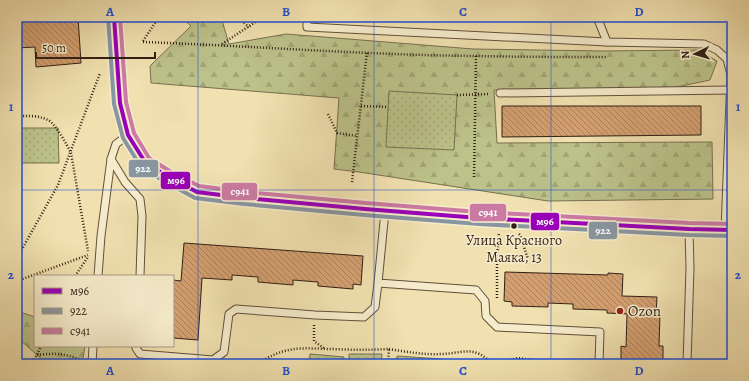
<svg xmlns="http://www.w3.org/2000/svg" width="749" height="381" font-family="Alegreya,serif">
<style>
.forest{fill:url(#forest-firs);stroke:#767050}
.park{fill:url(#park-dots);stroke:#767050}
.building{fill:url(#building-back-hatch);stroke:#301f15}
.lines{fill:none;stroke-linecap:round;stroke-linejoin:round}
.lane-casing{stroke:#60503c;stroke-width:9}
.street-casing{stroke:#60503c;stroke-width:15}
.path{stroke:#301f15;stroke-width:2.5;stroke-dasharray:1 2;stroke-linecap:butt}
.lane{stroke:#f6eccc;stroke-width:7}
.street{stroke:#f6eccc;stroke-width:13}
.bus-1-casing{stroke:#f6eccc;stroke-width:7}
.bus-2-casing{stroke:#f6eccc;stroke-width:7}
.bus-3-casing{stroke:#f6eccc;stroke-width:7}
.bus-1{stroke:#9900b9;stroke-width:4}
.bus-2{stroke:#8896a1;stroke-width:4}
.bus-3{stroke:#cb7ba3;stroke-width:4}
.grid{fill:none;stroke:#1d4ed8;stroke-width:1;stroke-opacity:0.55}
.bus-dot{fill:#301f15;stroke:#f6eccc;stroke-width:1.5}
.poi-dot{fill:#8f2418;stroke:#f6eccc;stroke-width:1.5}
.labels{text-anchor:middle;stroke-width:3;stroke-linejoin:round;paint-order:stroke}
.bus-label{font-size:14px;fill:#301f15;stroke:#f6eccc}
.poi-label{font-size:15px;fill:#301f15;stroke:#f6eccc;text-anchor:start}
.line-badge{stroke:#f6eccc;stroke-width:1.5}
.badge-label{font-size:11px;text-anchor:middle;font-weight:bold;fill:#fff}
.neatline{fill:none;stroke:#1d4ed8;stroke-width:1.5}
.grid-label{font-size:13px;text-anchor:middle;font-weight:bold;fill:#1d4ed8}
</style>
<defs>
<pattern id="forest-firs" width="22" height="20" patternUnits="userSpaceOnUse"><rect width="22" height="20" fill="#bcc28a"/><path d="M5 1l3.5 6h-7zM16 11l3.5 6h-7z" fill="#a2a676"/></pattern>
<pattern id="park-dots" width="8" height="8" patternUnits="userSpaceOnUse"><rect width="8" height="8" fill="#bcc28a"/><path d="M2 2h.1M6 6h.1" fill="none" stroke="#a2a676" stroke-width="1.8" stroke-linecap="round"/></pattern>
<pattern id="building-back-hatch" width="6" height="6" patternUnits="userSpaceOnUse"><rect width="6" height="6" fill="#d39f70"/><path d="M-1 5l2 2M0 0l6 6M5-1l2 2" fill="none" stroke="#ac815b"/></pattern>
</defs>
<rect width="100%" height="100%" fill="#f1e1b0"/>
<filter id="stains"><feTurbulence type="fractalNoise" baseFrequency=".005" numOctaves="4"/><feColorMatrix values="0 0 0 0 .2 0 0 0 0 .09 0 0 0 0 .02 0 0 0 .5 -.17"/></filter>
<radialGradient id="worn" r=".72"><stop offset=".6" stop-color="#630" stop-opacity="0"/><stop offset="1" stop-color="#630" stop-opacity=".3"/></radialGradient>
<g class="forest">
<polygon points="181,17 221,17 229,44 286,34 473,49 602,51 697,50 717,61 710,80 672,88 494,90 497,143 712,142 713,199 548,201 359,172 334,169 339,98 151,83 150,66 191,26"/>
<polygon points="17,311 35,317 35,346 85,346 82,364 47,364 17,337"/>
</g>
<g class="park">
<polygon points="389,91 457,95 454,150 386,147"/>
<polygon points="17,128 58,128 59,163 17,163"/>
<polygon points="310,354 344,357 343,364 309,364"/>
<polygon points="349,354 382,354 381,364 349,364"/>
<polygon points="397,356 442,359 441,364 396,364"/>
</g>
<g class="building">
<polygon points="17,17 78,17 81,63 36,67 35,47 17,48"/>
<polygon points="502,106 701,106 701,135 502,137"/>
<polygon points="184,243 363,256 361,285 353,284 353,289 318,286 318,282 293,280 293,285 258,282 258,277 232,275 232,280 202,278 198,340 173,338 173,280 181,281"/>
<polygon points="505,272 608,275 608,273 623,274 622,296 657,297 656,313 660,313 659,346 663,346 663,363 637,362 637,364 621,364 621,346 626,347 627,314 607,313 607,310 573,309 573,304 548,303 548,307 512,306 512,302 504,301"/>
</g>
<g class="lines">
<g class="lane-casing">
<g id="lane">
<polyline points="307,17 307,27 607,42 704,44 717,50 727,59 731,75 732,75"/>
<polyline points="597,17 607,42"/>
<polyline points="500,93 731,90"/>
<polyline points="111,159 125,182 140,199 142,216 140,276"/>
<polyline points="385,211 378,283 476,290 485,301 486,316 497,327 600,332 599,364"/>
<polyline points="725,230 731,75"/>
<polyline points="98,276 101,236 111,159 116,144 128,135"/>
<polyline points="137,346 136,348 140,354 213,360 224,352 229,314 236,309 315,315 364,317 375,307 378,283"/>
<polyline points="92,364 93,346"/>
<polyline points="687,364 690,268 689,229"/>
</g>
</g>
<g class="street-casing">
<polyline id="street" points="114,17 120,103 128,135 145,162 165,175 197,192 245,198 365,209 479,218 689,229 732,230"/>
</g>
<g class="path">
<polyline points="237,17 249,27"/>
<polyline points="143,41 159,17"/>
<path d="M143,42C254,46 365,55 476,56C520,57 563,57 607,57"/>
<polyline points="222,44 263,17"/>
<polyline points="457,95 490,94"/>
<polyline points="361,106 388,107"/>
<polyline points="328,114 337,133 357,136"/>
<path d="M17,116C28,116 38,115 48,120C55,123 67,145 71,153L88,251"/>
<polyline points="474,177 476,56"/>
<polyline points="352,182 367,52"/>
<polyline points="519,234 520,235 528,259"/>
<polyline points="17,258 58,185 100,73"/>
<polyline points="75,276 88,257"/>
<polyline points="17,281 88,255"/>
<polyline points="497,298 497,258 499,233"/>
<polyline points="314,325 314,341 325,349"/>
<path d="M389,349C407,352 425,355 442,354C454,354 466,349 477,353C483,355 487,359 492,364L518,358L541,361L548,364"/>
<path d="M37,355C56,353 63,353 81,360"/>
<polyline points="30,364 37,355 41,346"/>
<path d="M258,364C268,357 278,352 289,350C303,347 319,349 333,349C352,350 370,350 389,349L388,364"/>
</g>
<use href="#lane" class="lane"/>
<use href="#street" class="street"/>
<g class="bus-1-casing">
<polyline id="bus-1" points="114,17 120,103 128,135 145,162 165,175 197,192 245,198 365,209 479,218 689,229 732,230"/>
</g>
<g class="bus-2-casing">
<polyline id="bus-2" points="108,17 114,104 123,138 141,167 162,180 195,198 244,204 364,215 479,224 689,235 732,236"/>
</g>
<g class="bus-3-casing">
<polyline id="bus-3" points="120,17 126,102 134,133 149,158 168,170 199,186 246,192 366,203 479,212 689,223 732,224"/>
</g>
<use href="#bus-1" class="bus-1"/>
<use href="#bus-2" class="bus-2"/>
<use href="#bus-3" class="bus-3"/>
</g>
<path class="grid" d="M198,17V364M374,17V364M551,17V364M17,190H732"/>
<circle class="bus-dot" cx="514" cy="226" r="3.5"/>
<circle class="poi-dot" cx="620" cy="311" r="4"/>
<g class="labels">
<g class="bus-label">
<text x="514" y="245">Улица Красного<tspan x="514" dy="17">Маяка, 13</tspan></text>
</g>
<g class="poi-label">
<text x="628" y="316">Ozon</text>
</g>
</g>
<g class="line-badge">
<rect x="128" y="159" width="31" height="19" rx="4" fill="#8896a1"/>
<rect x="160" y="171" width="31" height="19" rx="4" fill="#9900b9"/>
<rect x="221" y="182" width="37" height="19" rx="4" fill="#cb7ba3"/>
<rect x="469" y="203" width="38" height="19" rx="4" fill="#cb7ba3"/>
<rect x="530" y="212" width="30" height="19" rx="4" fill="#9900b9"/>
<rect x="588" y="221" width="30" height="19" rx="4" fill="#8896a1"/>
</g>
<g class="badge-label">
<text x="143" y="172">922</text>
<text x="176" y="184">м96</text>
<text x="240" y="195">с941</text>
<text x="488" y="216">с941</text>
<text x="545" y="225">м96</text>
<text x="603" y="234">922</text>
</g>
<rect width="749" height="381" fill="none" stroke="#f1e1b0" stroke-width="44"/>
<rect x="34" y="275" width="140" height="72" fill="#f6eccc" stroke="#a79a83"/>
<rect x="42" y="288" width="20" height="6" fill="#9900b9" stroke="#a79a83"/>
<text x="70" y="295" font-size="12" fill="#301f15">м96</text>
<rect x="42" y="308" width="20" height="6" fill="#8896a1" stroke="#a79a83"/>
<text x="70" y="315" font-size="12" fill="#301f15">922</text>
<rect x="42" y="328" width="20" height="6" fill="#cb7ba3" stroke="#a79a83"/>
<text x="70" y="335" font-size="12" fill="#301f15">с941</text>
<g transform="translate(695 54) rotate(265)" stroke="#f6eccc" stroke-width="3" paint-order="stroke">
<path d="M0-3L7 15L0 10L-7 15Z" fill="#301f15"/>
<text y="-6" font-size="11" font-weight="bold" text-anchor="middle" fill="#301f15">N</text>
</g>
<path d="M36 52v6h119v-6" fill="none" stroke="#301f15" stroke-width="2"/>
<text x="42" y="52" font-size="12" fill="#301f15" stroke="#f6eccc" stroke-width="3" paint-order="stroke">50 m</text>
<rect x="22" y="22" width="705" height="337" class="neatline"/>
<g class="grid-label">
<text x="110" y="16">A</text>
<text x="286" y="16">B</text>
<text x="463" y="16">C</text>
<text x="639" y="16">D</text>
<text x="11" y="111">1</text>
<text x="738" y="111">1</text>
<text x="11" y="279">2</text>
<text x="738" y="279">2</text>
<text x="110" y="375">A</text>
<text x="286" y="375">B</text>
<text x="463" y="375">C</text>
<text x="639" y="375">D</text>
</g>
<rect width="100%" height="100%" filter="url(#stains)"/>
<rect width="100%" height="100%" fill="url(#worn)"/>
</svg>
